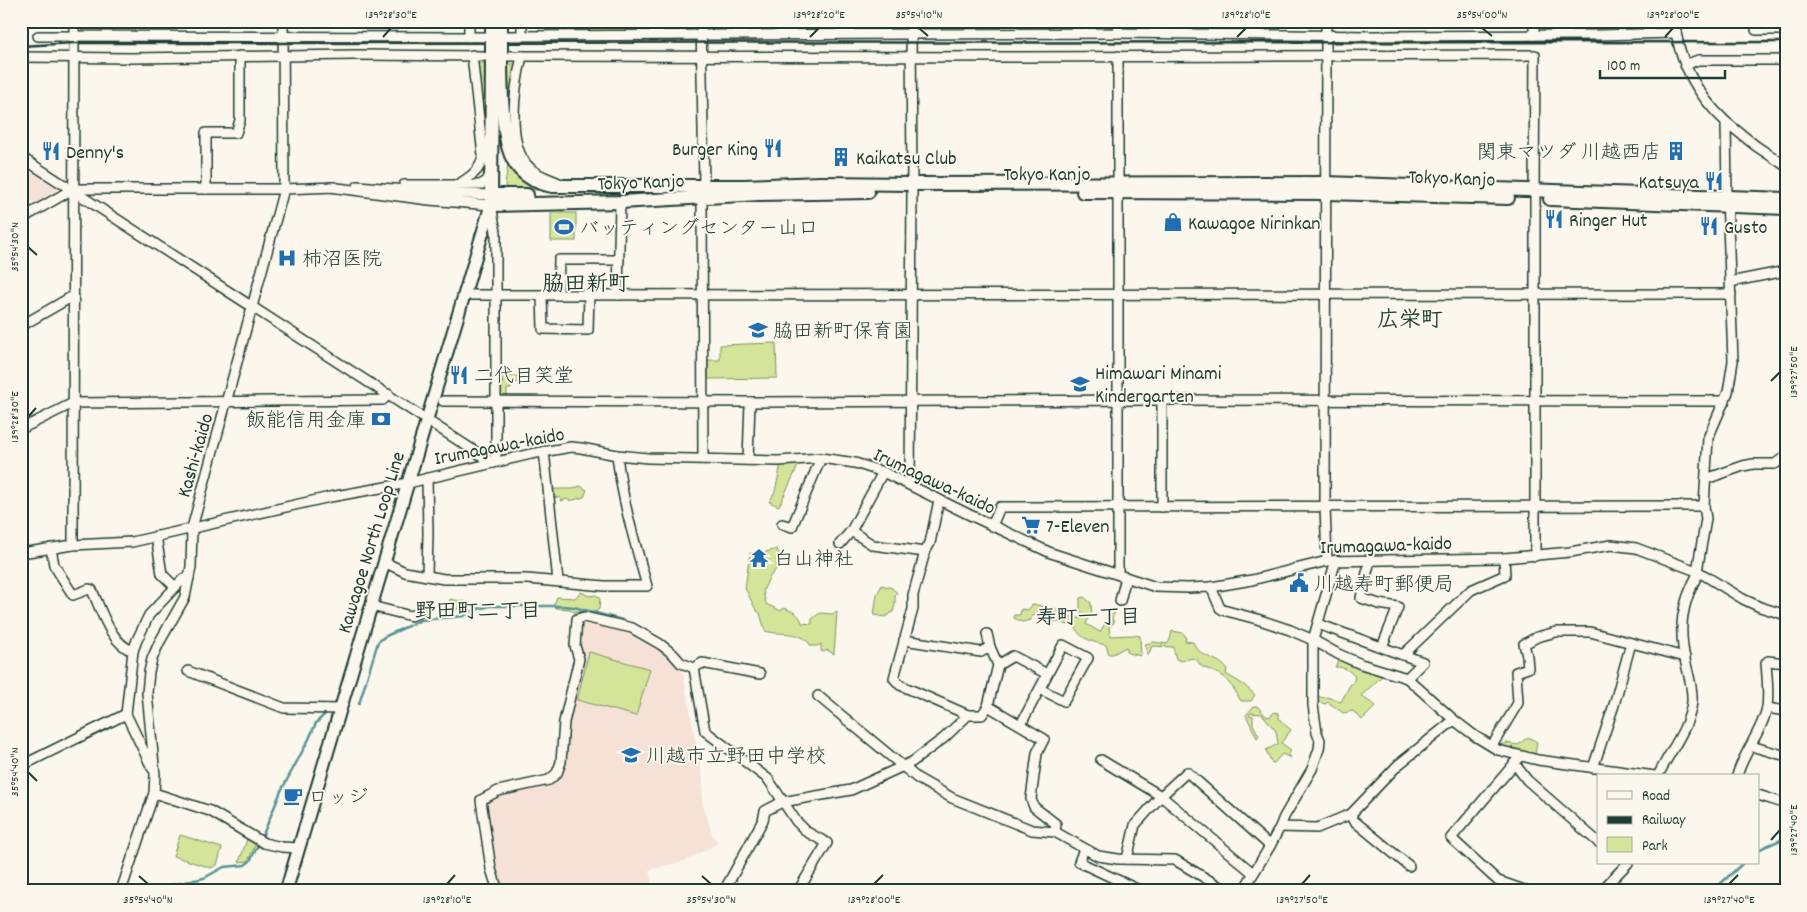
<svg xmlns="http://www.w3.org/2000/svg" width="1807" height="912" font-family="Dekko,'Klee One',sans-serif">
<style>
.built{fill:#f6e1d7}
.green{fill:#d4e599;stroke:#7a9166}
.lines{fill:none;stroke-linecap:round;stroke-linejoin:round}
.stream{stroke:#599597;stroke-width:2.5}
.minor-casing{stroke:#1f3d34;stroke-width:12}
.major-casing{stroke:#1f3d34;stroke-width:15}
.highway-casing{stroke:#1f3d34;stroke-width:16}
.minor{stroke:#fbf7ec;stroke-width:9}
.major{stroke:#fbf7ec;stroke-width:11}
.highway{stroke:#fbf7ec;stroke-width:12}
.rail{stroke:#1f3d34;stroke-width:2.5}
.highway-bridge-casing{stroke:#1f3d34;stroke-width:16;stroke-linecap:butt}
.highway-bridge{stroke:#fbf7ec;stroke-width:12}
.ticks{fill:none;stroke:#1f3d34;stroke-width:2}
.labels{text-anchor:middle;stroke-width:4;stroke-linejoin:round;paint-order:stroke}
.poi-label{font-size:20px;fill:#1f3d34;stroke:#fbf7ec;text-anchor:start}
.street-label{font-size:20px;fill:#1f3d34;stroke:#fbf7ec}
.neighbourhood-label{font-size:21px;font-weight:bold;fill:#1f3d34;stroke:#fbf7ec}
.quarter-label{font-size:22px;font-weight:bold;fill:#1f3d34;stroke:#fbf7ec}
.neatline{fill:none;stroke:#1f3d34;stroke-width:2}
.ticks-label{font-size:12px;text-anchor:middle;fill:#1f3d34}
</style>
<rect width="100%" height="100%" fill="#fbf7ec"/>
<filter id="ink" filterUnits="userSpaceOnUse"><feTurbulence type="fractalNoise" baseFrequency=".02" numOctaves="2"/><feDisplacementMap in="SourceGraphic" scale="10" xChannelSelector="R" yChannelSelector="G"/><feConvolveMatrix kernelMatrix="1 2 1 2 8 2 1 2 1" color-interpolation-filters="sRGB"/></filter>
<g filter="url(#ink)">
<g class="built">
<polygon points="32,171 55,187 56,193 37,205 21,194 21,186"/>
<polygon points="584,620 634,632 661,649 673,660 683,674 703,780 702,802 713,836 718,843 685,861 649,870 653,891 504,891 501,889 492,861 484,805 490,798 496,796 554,780 566,723 579,648 580,623"/>
</g>
<g class="green">
<rect x="547" y="21" width="97" height="14"/>
<polygon points="474,63 488,63 486,170 478,177 476,176 484,167"/>
<polygon points="505,64 517,64 510,142"/>
<polygon points="508,164 525,182 541,190 508,190 505,185"/>
<rect x="551" y="213" width="25" height="28"/>
<polygon points="776,343 777,378 708,379 708,360 720,360 720,345"/>
<polygon points="503,375 523,377 525,380 519,382 511,383 511,389 507,389 507,396 503,397 500,394 500,385 503,382 500,380"/>
<polygon points="781,464 799,464 779,506 769,502 775,492"/>
<polygon points="580,486 587,490 584,497 570,501 567,499 561,501 561,498 553,497 552,489 573,489"/>
<path d="M777,549L779,554L777,558V568L769,578L763,591L766,604L781,611L784,608C792,611 800,614 802,623L812,624V619L820,613L832,614L837,612L834,654L827,650L824,652L821,651V644L817,646H811C801,629 782,636 765,631L760,613L756,610L745,588L750,553L761,555L766,552Z"/>
<polygon points="882,585 892,588 897,593 895,595 895,605 893,612 885,617 874,615 877,594"/>
<polygon points="581,592 589,596 596,595 600,599 599,609 592,615 585,614 581,611 574,612 570,609 556,608 554,604 557,597 575,598"/>
<path d="M1084,597L1091,603L1092,616L1089,617L1086,624L1100,632L1108,618V614L1112,610L1115,612L1112,618L1114,623L1109,626L1110,636L1134,635L1140,636L1141,656L1128,653L1126,647L1113,654H1109L1106,645C1097,643 1084,640 1078,632C1075,628 1075,625 1070,622L1068,625L1055,621L1048,622L1035,615L1031,617V620L1022,622L1014,618V615H1020L1021,609L1028,610L1033,604L1049,608L1053,607C1062,613 1070,619 1081,618L1082,613L1080,610V598Z"/>
<polygon points="450,599 470,603 463,608 448,611"/>
<path d="M1172,631L1183,633L1186,637L1185,641L1193,642C1201,660 1216,655 1227,669L1226,674L1244,685L1255,695L1251,701H1241L1234,689L1223,676L1201,666L1197,660L1193,658L1181,661L1176,659L1173,647L1152,646L1148,656L1145,644L1154,642L1167,644L1170,640Z"/>
<polygon points="589,652 650,669 636,716 577,700"/>
<path d="M1339,660L1356,668L1382,676L1361,696L1376,706L1362,720L1353,711L1343,713L1328,702L1325,704L1317,701V696L1324,698L1327,697L1341,702L1350,685L1353,683L1355,677C1349,670 1345,667 1335,667Z"/>
<path d="M1254,706H1257L1267,717L1271,716L1274,712L1278,713C1278,721 1286,725 1291,730L1281,743L1291,750L1288,756L1291,758L1282,754L1274,763L1271,762L1266,750L1278,744L1276,731L1262,714L1251,713L1249,715L1253,716V724L1259,736L1257,738L1246,715Z"/>
<polygon points="1528,737 1537,742 1535,754 1533,755 1506,748 1501,745 1506,743 1518,745"/>
<polygon points="180,835 222,848 217,865 211,868 173,856"/>
<polygon points="248,837 256,843 248,861 239,862"/>
</g>
<g class="lines">
<g class="stream">
<polyline points="359,704 378,642 384,637 421,620 464,616 474,610 490,606 563,606 574,607 622,620"/>
<polyline points="262,837 281,791 309,739 316,723 325,714"/>
<polyline points="1758,851 1764,847 1786,838"/>
<polyline points="143,891 204,878 224,867 245,865 250,861 258,845"/>
<polyline points="1715,891 1718,886 1743,863"/>
</g>
<g class="minor-casing">
<g id="minor">
<polyline points="522,21 522,35"/>
<polyline points="701,21 704,185"/>
<polyline points="1326,21 1325,507 1327,561"/>
<polyline points="1534,21 1534,35"/>
<path d="M1675,21C1677,60 1698,96 1726,122L1727,196L1733,361L1728,392L1708,438L1704,506L1706,519L1697,571"/>
<polyline points="1756,21 1756,30 1786,30"/>
<polyline points="1118,33 1118,21"/>
<polyline points="38,36 485,37"/>
<polyline points="508,36 1118,33 1372,36 1598,35 1676,33"/>
<polyline points="469,37 469,21"/>
<polyline points="507,56 1018,57 1535,55 1534,190"/>
<path d="M522,56C515,86 505,145 530,168C538,176 551,179 561,184"/>
<polyline points="21,57 131,58 356,55 486,56"/>
<polyline points="1685,65 1698,60 1786,60"/>
<polyline points="1726,122 1756,146 1786,166"/>
<polyline points="21,157 493,463 496,455 496,232 491,205 429,200 330,187"/>
<path d="M459,184C470,177 481,170 483,156L472,55"/>
<polyline points="404,185 480,185 487,181 490,174"/>
<polyline points="358,186 441,193 491,195"/>
<polyline points="206,189 206,133 236,133 240,120 240,56"/>
<polyline points="702,197 703,459"/>
<polyline points="21,219 73,189 284,189 335,187"/>
<polyline points="1730,282 1786,271"/>
<polyline points="465,295 1731,294"/>
<polyline points="542,295 543,329 588,330 589,294"/>
<polyline points="558,295 559,260 619,260"/>
<polyline points="618,295 620,202"/>
<polyline points="21,326 73,296"/>
<polyline points="1162,400 1162,507"/>
<polyline points="443,401 750,402 1162,400 1725,401"/>
<polyline points="21,429 73,403 383,400 388,394"/>
<polyline points="544,451 558,581"/>
<polyline points="748,460 750,402"/>
<polyline points="427,478 428,533 427,576"/>
<polyline points="1706,479 1743,466 1753,464 1775,464 1786,456"/>
<polyline points="910,485 912,192 911,21"/>
<polyline points="939,500 930,543 925,552 913,595 913,609 894,678 900,685 968,715"/>
<polyline points="782,524 792,527 821,458"/>
<polyline points="992,526 1000,507 1704,506"/>
<polyline points="851,531 873,545 925,552"/>
<polyline points="156,536 162,574 175,587"/>
<polyline points="840,544 851,531 883,472"/>
<polyline points="73,545 74,21"/>
<path d="M51,548L54,565L73,595L89,589L92,590C101,610 111,644 133,651"/>
<polyline points="21,553 73,545 132,542 330,497 408,483 531,454 571,447 581,448 617,455 648,458 779,461 821,458 855,463 883,472 970,515 1051,553 1156,587 1188,588 1211,587 1252,580 1327,561 1504,558 1570,552 1611,545 1636,548 1699,572 1743,599 1760,607 1786,615"/>
<polyline points="1535,556 1535,198"/>
<polyline points="1370,560 1361,598 1379,604 1398,607 1382,647"/>
<path d="M384,562L405,572L444,579H527L604,586H647C635,543 622,500 617,455"/>
<polyline points="1118,574 1118,56"/>
<polyline points="1211,587 1220,608 1223,610 1257,619 1290,630 1313,640 1338,654 1361,664 1407,678 1454,720 1475,736 1498,750 1538,760 1655,776"/>
<polyline points="1120,601 1126,577"/>
<polyline points="371,606 411,616 421,612"/>
<polyline points="1318,624 1403,655 1471,590 1505,575 1504,558"/>
<polyline points="987,634 990,647 998,665 988,706 1044,739 1037,753 1031,799 1034,807 1056,824 1055,832"/>
<polyline points="904,640 981,652 990,647"/>
<polyline points="1403,655 1423,662 1407,678"/>
<polyline points="998,665 1013,656 1047,674"/>
<polyline points="694,668 705,731 768,779 796,821 807,832 827,843 801,886 801,891"/>
<polyline points="188,671 284,708 340,709"/>
<polyline points="818,696 917,778 952,798 1032,830 1055,832 1098,856 1118,859 1175,860 1227,891"/>
<polyline points="1767,708 1786,711"/>
<polyline points="126,714 133,651 137,640 149,615 183,579 189,578"/>
<polyline points="1021,724 1063,645 1088,658 1064,701 1040,689"/>
<polyline points="1492,746 1518,703 1516,672 1528,668 1527,656 1524,644 1537,637 1556,632 1590,632 1685,657"/>
<polyline points="1751,746 1786,756"/>
<polyline points="1520,757 1451,838 1498,881 1527,891"/>
<polyline points="1101,760 1161,796 1253,873"/>
<polyline points="1514,763 1527,780 1598,842"/>
<polyline points="21,766 126,714 152,768"/>
<polyline points="1593,768 1614,705 1631,643"/>
<path d="M1658,776C1669,752 1689,729 1692,702C1693,688 1689,677 1686,664C1678,628 1681,604 1699,572"/>
<path d="M1737,776C1743,753 1763,730 1767,707C1769,693 1767,677 1766,663L1768,661L1786,663"/>
<polyline points="154,793 210,811 264,843 282,847 299,848"/>
<polyline points="1758,795 1786,804"/>
<polyline points="1351,814 1353,820 1409,866"/>
<polyline points="1280,827 1317,828 1351,814 1398,765 1454,720"/>
<polyline points="1084,849 1079,862 1141,891"/>
<polyline points="1127,859 1135,825 1161,796 1187,772 1270,846"/>
<polyline points="121,891 154,793 155,775 147,693 149,672 152,659 159,643 185,597 191,567 192,528 284,189 283,21"/>
<polyline points="498,891 491,869 481,800 498,791 549,780 557,773 561,762 564,722 579,659 575,646 577,619 584,617 632,628 660,644 673,654 681,663 694,668 702,663 760,674"/>
<polyline points="724,891 763,820 765,811 782,802 851,790 875,779 912,762 944,738 968,715 982,715 988,706"/>
<polyline points="1243,891 1270,846 1280,827 1284,817 1312,769 1319,749 1320,740 1317,733 1313,705 1313,640 1336,560"/>
<polyline points="1601,891 1628,863"/>
</g>
</g>
<g class="major-casing">
<polyline id="major" points="286,891 491,205"/>
</g>
<g class="highway-casing">
<g id="highway">
<polyline points="492,21 492,40"/>
<polyline points="501,21 501,40"/>
<path d="M501,53C501,73 501,92 503,112C506,147 510,178 552,186H744L820,183L912,184L1326,183L1786,199"/>
<polyline points="1083,192 1326,193 1508,198"/>
<polyline points="491,195 527,195"/>
<polyline points="1550,199 1786,208"/>
<polyline points="491,202 492,53"/>
<polyline points="491,205 620,202 759,194 868,192"/>
</g>
</g>
<use href="#minor" class="minor"/>
<use href="#major" class="major"/>
<use href="#highway" class="highway"/>
<polyline class="rail" points="21,46 74,43 1786,42"/>
<g class="highway-bridge-casing">
<g id="highway-bridge">
<polyline points="492,40 492,53"/>
<polyline points="501,40 501,53"/>
</g>
</g>
<use href="#highway-bridge" class="highway-bridge"/>
</g>
</g>
<path class="ticks" d="M919,28L928,36M1482,28L1492,36M383,37L391,28M810,37L819,28M1237,37L1246,28M1665,37L1673,28M28,247L37,255M1771,381L1780,372M28,417L36,408M28,772L37,781M1771,840L1780,830M139,876L148,884M702,876L711,884M447,884L455,875M874,884L883,875M1302,884L1310,875M1729,884L1738,875"/>
<defs>
<g id="restaurant-bare" transform="scale(1.5)"><path d="M-5-6h1v4h1v-4h1v4h1v-4h1v5L-1.5 .5V6h-2V.5L-5-1ZM5-6V6H3V1.5H1.5Q1.5-4 5-6Z" fill="#1f6fb2" stroke="#fbf7ec" stroke-width="2.5" paint-order="stroke"/></g>
<g id="building-bare" transform="scale(1.5)"><path d="M-4-6H4V6H1V3H-1V6H-4ZM-2.5-4.3h1.7v1.8h-1.7ZM.8-4.3h1.7v1.8H.8ZM-2.5-1h1.7V.8h-1.7ZM.8-1h1.7V.8H.8Z" fill="#1f6fb2" stroke="#fbf7ec" stroke-width="2.5" paint-order="stroke"/></g>
<g id="shop-bare" transform="scale(1.5)"><path d="M-5-2.5h2.3a2.7 3.5 0 0 1 5.4 0H5L5.5 6h-11ZM-1.5-2.5h3a1.5 2.3 0 0 0-3 0Z" fill="#1f6fb2" stroke="#fbf7ec" stroke-width="2.5" paint-order="stroke"/></g>
<g id="stadium-bare" transform="scale(1.5)"><path d="M0-5a6.5 5 0 1 0 0 10a6.5 5 0 1 0 0-10ZM-3.5-1.8h7v3.6h-7Z" fill="#1f6fb2" stroke="#fbf7ec" stroke-width="2.5" paint-order="stroke"/></g>
<g id="hospital-bare" transform="scale(1.5)"><path d="M-5-5h3v3.5h4V-5h3V5h-3V1.5h-4V5h-3Z" fill="#1f6fb2" stroke="#fbf7ec" stroke-width="2.5" paint-order="stroke"/></g>
<g id="school-bare" transform="scale(1.5)"><path d="M0-5L7-2L0 1L-7-2ZM-4 1L0 2.5L4 1V4Q0 6-4 4Z" fill="#1f6fb2" stroke="#fbf7ec" stroke-width="2.5" paint-order="stroke"/></g>
<g id="bank-bare" transform="scale(1.5)"><path d="M-6-4H6V4H-6ZM0-2.3a2.3 2.3 0 1 0 0 4.6a2.3 2.3 0 1 0 0-4.6Z" fill="#1f6fb2" stroke="#fbf7ec" stroke-width="2.5" paint-order="stroke"/></g>
<g id="supermarket-bare" transform="scale(1.5)"><path d="M-6-5.5h2.5l.6 2H6L4.5 2H-2.5L-4.4-4H-6ZM-1.5 3.2a1.3 1.3 0 1 0 .1 0ZM3 3.2a1.3 1.3 0 1 0 .1 0Z" fill="#1f6fb2" stroke="#fbf7ec" stroke-width="2.5" paint-order="stroke"/></g>
<g id="temple-bare" transform="scale(1.5)"><path d="M0-6L5-2H3V0L6.5 2.5H4V6H1.5V3h-3V6H-4V2.5H-6.5L-3 0V-2H-5Z" fill="#1f6fb2" stroke="#fbf7ec" stroke-width="2.5" paint-order="stroke"/></g>
<g id="civic-bare" transform="scale(1.5)"><path d="M-.6-6.5H3V-4.5H.6V-3L4-1V1h2V6H-6V1h2V-1L-.6-3ZM-1.2 2.5V6h2.4V2.5Z" fill="#1f6fb2" stroke="#fbf7ec" stroke-width="2.5" paint-order="stroke"/></g>
<g id="cafe-bare" transform="scale(1.5)"><path d="M-5.5-4.5H6V0H3Q3 3.5 0 3.5H-2.5Q-5.5 3.5-5.5 0ZM3-3.2v2h1.7v-2ZM-6 4.5H4V6H-6Z" fill="#1f6fb2" stroke="#fbf7ec" stroke-width="2.5" paint-order="stroke"/></g>
</defs>
<g fill-rule="evenodd">
<use href="#restaurant-bare" x="773" y="148"/>
<use href="#restaurant-bare" x="51" y="151"/>
<use href="#building-bare" x="1676" y="151"/>
<use href="#building-bare" x="841" y="157"/>
<use href="#restaurant-bare" x="1714" y="181"/>
<use href="#restaurant-bare" x="1554" y="219"/>
<use href="#shop-bare" x="1173" y="222"/>
<use href="#restaurant-bare" x="1709" y="226"/>
<use href="#stadium-bare" x="564" y="227"/>
<use href="#hospital-bare" x="287" y="258"/>
<use href="#school-bare" x="758" y="330"/>
<use href="#restaurant-bare" x="459" y="375"/>
<use href="#school-bare" x="1080" y="384"/>
<use href="#bank-bare" x="381" y="419"/>
<use href="#supermarket-bare" x="1031" y="525"/>
<use href="#temple-bare" x="759" y="558"/>
<use href="#civic-bare" x="1299" y="583"/>
<use href="#school-bare" x="631" y="755"/>
<use href="#cafe-bare" x="293" y="796"/>
</g>
<g class="labels">
<g class="poi-label">
<text x="758" y="155" text-anchor="end">Burger King</text>
<text x="66" y="158">Denny's</text>
<text x="1661" y="158" text-anchor="end">関東マツダ 川越西店</text>
<text x="856" y="164">Kaikatsu Club</text>
<text x="1699" y="188" text-anchor="end">Katsuya</text>
<text x="1569" y="226">Ringer Hut</text>
<text x="1188" y="229">Kawagoe Nirinkan</text>
<text x="1724" y="233">Gusto</text>
<text x="579" y="234">バッティングセンター山口</text>
<text x="302" y="265">柿沼医院</text>
<text x="773" y="337">脇田新町保育園</text>
<text x="1095" y="379">Himawari Minami<tspan x="1095" dy="23">Kindergarten</tspan></text>
<text x="474" y="382">二代目笑堂</text>
<text x="366" y="426" text-anchor="end">飯能信用金庫</text>
<text x="1046" y="532">7-Eleven</text>
<text x="774" y="565">白山神社</text>
<text x="1314" y="590">川越寿町郵便局</text>
<text x="646" y="762">川越市立野田中学校</text>
<text x="308" y="803">ロッジ</text>
</g>
<g class="street-label">
<text x="1047" y="180">Tokyo Kanjo</text>
<text transform="translate(1452 177) rotate(2)" y="7">Tokyo Kanjo</text>
<text transform="translate(641 181) rotate(-2)" y="7">Tokyo Kanjo</text>
<text transform="translate(499 445) rotate(-11)" y="7">Irumagawa-kaido</text>
<text transform="translate(194 455) rotate(-74)" y="7">Kashi-kaido</text>
<text transform="translate(935 480) rotate(25)" y="7">Irumagawa-kaido</text>
<text transform="translate(370 542) rotate(-73)" y="7">Kawagoe North Loop Line</text>
<text transform="translate(1386 544) rotate(-2)" y="7">Irumagawa-kaido</text>
</g>
<g class="neighbourhood-label">
<text x="478" y="617">野田町二丁目</text>
<text x="1088" y="623">寿町一丁目</text>
</g>
<g class="quarter-label">
<text x="586" y="290">脇田新町</text>
<text x="1410" y="326">広栄町</text>
</g>
</g>
<rect width="1807" height="912" fill="none" stroke="#fbf7ec" stroke-width="55"/>
<rect x="1597" y="774" width="162" height="90" fill="#fbf7ec" stroke="#a3ada2"/>
<rect x="1607" y="791" width="25" height="8" fill="#fbf7ec" stroke="#a3ada2"/>
<text x="1642" y="800" font-size="15" fill="#1f3d34">Road</text>
<rect x="1607" y="816" width="25" height="8" fill="#1f3d34" stroke="#a3ada2"/>
<text x="1642" y="824" font-size="15" fill="#1f3d34">Railway</text>
<rect x="1607" y="837" width="25" height="15" fill="#d4e599" stroke="#a3ada2"/>
<text x="1642" y="850" font-size="15" fill="#1f3d34">Park</text>
<path d="M1600 70v8h125v-8" fill="none" stroke="#1f3d34" stroke-width="2.5"/>
<text x="1607" y="70" font-size="15" fill="#1f3d34" stroke="#fbf7ec" stroke-width="4" paint-order="stroke">100 m</text>
<rect x="28" y="28" width="1752" height="856" class="neatline"/>
<g class="ticks-label">
<text x="391" y="18">139°28'30"E</text>
<text x="819" y="18">139°28'20"E</text>
<text x="919" y="18">35°54'10"N</text>
<text x="1246" y="18">139°28'10"E</text>
<text x="1482" y="18">35°54'00"N</text>
<text x="1673" y="18">139°28'00"E</text>
<text transform="translate(14 247) rotate(-90)" y="4">35°54'30"N</text>
<text transform="translate(1793 372) rotate(-90)" y="4">139°27'50"E</text>
<text transform="translate(14 417) rotate(-90)" y="4">139°28'30"E</text>
<text transform="translate(14 772) rotate(-90)" y="4">35°54'40"N</text>
<text transform="translate(1793 830) rotate(-90)" y="4">139°27'40"E</text>
<text x="148" y="903">35°54'40"N</text>
<text x="447" y="903">139°28'10"E</text>
<text x="711" y="903">35°54'30"N</text>
<text x="874" y="903">139°28'00"E</text>
<text x="1302" y="903">139°27'50"E</text>
<text x="1729" y="903">139°27'40"E</text>
</g>
</svg>
